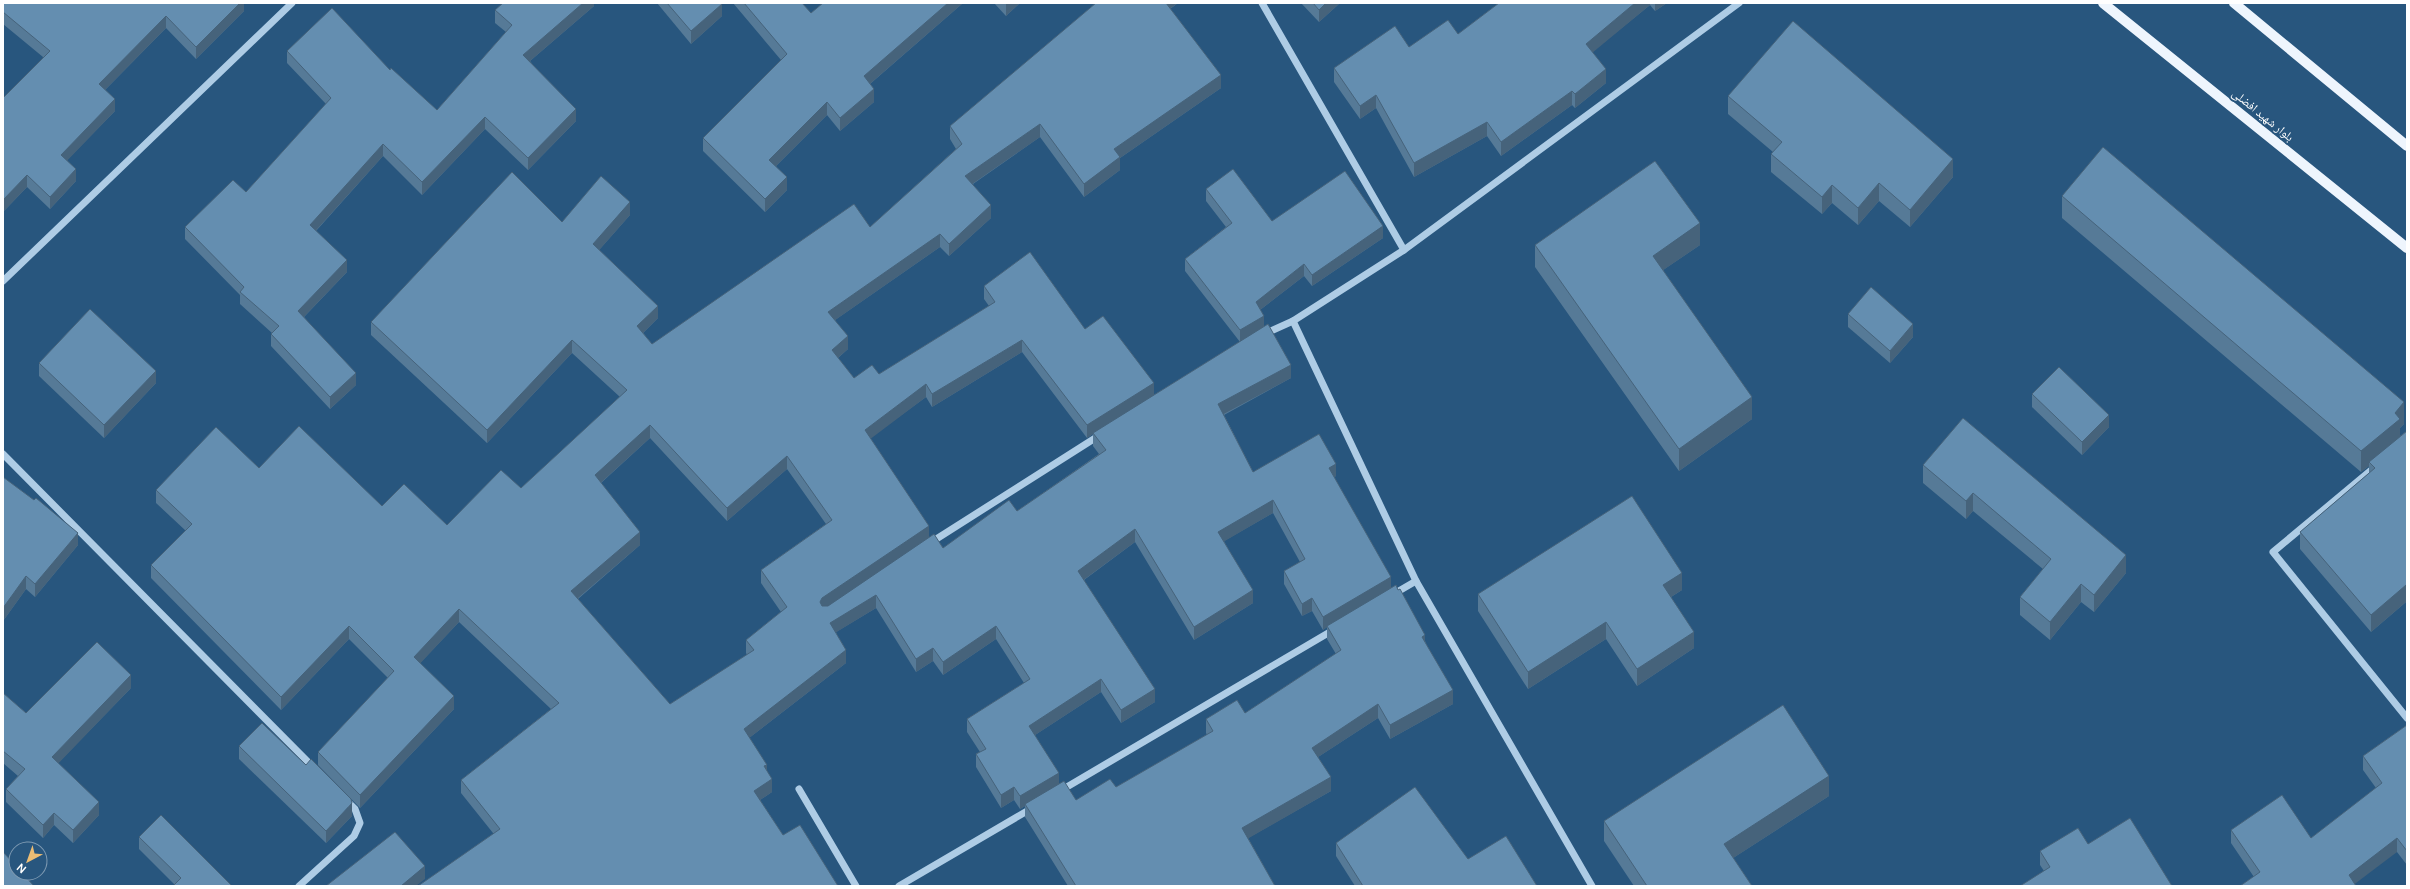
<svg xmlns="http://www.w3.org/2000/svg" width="2410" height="889" font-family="Manrope,'Noto Naskh Arabic',sans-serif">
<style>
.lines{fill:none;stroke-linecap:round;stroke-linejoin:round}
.minor{stroke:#aecce5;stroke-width:7}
.major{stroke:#eef5fd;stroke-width:10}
.wall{fill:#567a97;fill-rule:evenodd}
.shaded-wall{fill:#46637b}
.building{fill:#648eb0;stroke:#46637b;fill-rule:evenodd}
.labels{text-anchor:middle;stroke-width:3.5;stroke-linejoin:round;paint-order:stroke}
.street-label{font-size:12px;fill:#fff;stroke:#28567e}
</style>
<rect width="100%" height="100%" fill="#28567e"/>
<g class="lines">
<g class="minor">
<polyline points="1262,3 1404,250"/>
<polyline points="3,281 292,3"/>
<polyline points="1293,321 1416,581 1592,886"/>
<polyline points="1264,334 1293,321 1404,250 1739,3"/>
<polyline points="3,454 315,769"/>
<polyline points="2375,467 2273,552 2407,718"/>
<polyline points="930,543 1100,435"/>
<polyline points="1392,595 1416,581"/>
<polyline points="799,789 856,886"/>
<polyline points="1060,791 1335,629"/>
<polyline points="299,886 354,836 360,823 355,809 347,801"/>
<polyline points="899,886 1034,807"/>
</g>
<g class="major">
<polyline points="2103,3 2407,248"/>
<polyline points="2234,3 2407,146"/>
</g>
</g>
<g class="wall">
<polygon points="3,3 244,3 244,11 196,59 166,28 105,90 115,111 67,160 76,181 50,209 27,187 3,212 43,57 3,24"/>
<polygon points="594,3 594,6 530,61 576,121 528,170 485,129 422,195 383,156 316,231 347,272 304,317 356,385 330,409 271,346 271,334 272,333 240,304 240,295 185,239 185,227 246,192 326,104 287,63 287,51 390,70 437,110 506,32 495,23 495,10"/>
<polygon points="657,3 722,3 722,16 691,44"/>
<polygon points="733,3 802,3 811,13 823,3 963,3 870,84 874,102 840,131 827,115 776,166 787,190 765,212 703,151 703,138 781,60"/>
<polygon points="994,3 1020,3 1006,16"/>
<path d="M1096,3H1178L1170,9L1221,88L1120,158V170L1084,197L1040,137L973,184L991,218L949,256L940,247L835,320L848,349L838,358L854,378L879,374L989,306L984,299V286L1085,329L1154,395L1240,342L1185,271V259L1226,227L1206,201V189L1272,221L1383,238L1312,286L1304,276L1260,310L1264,327L1291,378L1224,415L1253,472L1336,476L1334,477L1391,588L1425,641L1453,704L1390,739L1378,718L1318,757L1331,791L1248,838L1275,886H1068L1025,817V806L1020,809L1014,800L1001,808L976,767V754L980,752L967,732V719L1024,683L996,639L943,675L933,661L916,672L876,608L836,632L846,663L749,738L767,771L772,792L760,800L783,835L838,886L493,833L461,793V780L551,709L459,622L420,663L454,709L360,808L318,765V752L388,678L349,639L281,710L151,578V565L186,531L156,503V490L259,468L382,506L447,525L521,488L620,397L572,353L487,443L371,335V322L562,222L630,215L599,250L658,318L643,333L652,344L870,227L956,149L950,139V126ZM1022,352L1087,438L1093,434V446L1099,454L1017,511L943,548L929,538L870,438L926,397L932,407ZM650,438L727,521L787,469L826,524L761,570V583L781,612L746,640V653L747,655L670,704L578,599L640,545L601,483ZM1273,513L1300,562L1284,571V584L1302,616L1312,611L1323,630L1327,627V639L1336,654L1245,713L1206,719V733L1207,735L1116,787L1076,800L1059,784L1035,735L1101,692L1121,723L1155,702L1084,580L1135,542L1194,640L1253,603L1224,541Z"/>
<polygon points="1301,3 1340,3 1319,22"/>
<polygon points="1499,3 1667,3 1655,11 1650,5 1592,52 1606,83 1575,108 1572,105 1501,156 1487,136 1414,177 1376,108 1360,119 1334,82 1334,68 1458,34"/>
<polygon points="1728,96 1953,177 1910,227 1879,201 1858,225 1832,203 1822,214 1771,172 1771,154 1773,152 1728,114"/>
<polygon points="2062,196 2404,424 2400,428 2400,436 2407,431 2407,604 2406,602 2371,632 2300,549 2300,532 2369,473 2369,466 2361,472 2062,218"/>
<polygon points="1535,245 1700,245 1663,270 1752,419 1679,471 1535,267"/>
<polygon points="1848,314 1913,337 1890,363 1848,327"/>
<polygon points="39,363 156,383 104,438 39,376"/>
<polygon points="2032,394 2109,427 2082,455 2032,407"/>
<polygon points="1923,465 2126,573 2094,612 2081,602 2050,640 2020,615 2020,597 2043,569 1973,511 1966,519 1923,483"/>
<polygon points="3,477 78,545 35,597 26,589 3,621"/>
<polygon points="1682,590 1671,597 1694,648 1637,686 1606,639 1528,689 1478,611 1478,594"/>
<polygon points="131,688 58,763 99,815 73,843 54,825 43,838 6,802 6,789 18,776 3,763 3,693 26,713"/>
<polygon points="2407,725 2407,865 2397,852 2254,877 2231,843 2231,830 2311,838 2376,788 2363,770 2363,756"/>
<polygon points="239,746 352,816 326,843 239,759"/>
<polygon points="1829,796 1733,858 1752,886 1634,886 1604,841 1604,821"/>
<polygon points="139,837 232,886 175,885 139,849"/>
<polygon points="1336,843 1468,859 1537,886 1355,886 1336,856"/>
<polygon points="2088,844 2044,871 2040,865 2040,851"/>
</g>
<g class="shaded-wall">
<polygon points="240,3 244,3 244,11 196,59 196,47"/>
<polygon points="583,3 594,3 594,6 523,67 523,55"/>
<polygon points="948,3 963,3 864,89 864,76"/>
<polygon points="1006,3 1020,3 1006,16"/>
<polygon points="1164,3 1178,3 1164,13"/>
<polygon points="1326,3 1340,3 1319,22 1319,10"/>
<polygon points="1635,3 1650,3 1650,5 1586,58 1586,44"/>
<polygon points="1655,3 1667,3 1655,11"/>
<polygon points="722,4 722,16 691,44 691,31"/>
<polygon points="166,16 166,28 99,96 99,84"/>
<polygon points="1606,69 1606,83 1575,108 1575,94"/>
<polygon points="1221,75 1221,88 1120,158 1120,170 1084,197 1084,184 1114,149"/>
<polygon points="874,89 874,102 840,131 840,118"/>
<polygon points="1572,91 1572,105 1501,156 1501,142"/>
<polygon points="1376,95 1376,108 1360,119 1360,106"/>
<polygon points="115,99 115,111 61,167 61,155"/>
<polygon points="827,102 827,115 769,173 769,160"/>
<polygon points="576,109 576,121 528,170 528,158"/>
<polygon points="485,117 485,129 422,195 422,182"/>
<polygon points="1487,122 1487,136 1414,177 1414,163"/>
<polygon points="1040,124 1040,137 965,189 965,176"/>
<polygon points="383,144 383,156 310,237 310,225"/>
<polygon points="1953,159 1953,177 1910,227 1910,210"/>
<polygon points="76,169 76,181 50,209 50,197"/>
<polygon points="27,175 27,187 3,212 3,200"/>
<polygon points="787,177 787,190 765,212 765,199"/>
<polygon points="1879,183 1879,201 1858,225 1858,208"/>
<polygon points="1832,185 1832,203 1822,214 1822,197"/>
<polygon points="630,202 630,215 593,257 593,244"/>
<polygon points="991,205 991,218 949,256 949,244"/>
<polygon points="1700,223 1700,245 1653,277 1653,256"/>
<polygon points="1383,226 1383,238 1312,286 1312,275"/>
<polygon points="940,234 940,247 828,325 828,312"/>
<polygon points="347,260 347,272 298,323 298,311"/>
<polygon points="1304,264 1304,276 1256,313 1256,302"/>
<polygon points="658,306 658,318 637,339 637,326"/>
<polygon points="1264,316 1264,328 1240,342 1240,330"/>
<polygon points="1913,324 1913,337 1890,363 1890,351"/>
<polygon points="848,336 848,349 832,363 832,350"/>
<polygon points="572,340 572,353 487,443 487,430"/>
<polygon points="1022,340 1022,352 932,407 932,394"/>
<polygon points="1291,365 1291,378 1218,417 1218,404"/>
<polygon points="156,371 156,383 104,438 104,425"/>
<polygon points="356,373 356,385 330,409 330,397"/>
<polygon points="1154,383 1154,396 1093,433 1093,434 1087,438 1087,425"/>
<polygon points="926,384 926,397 865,443 865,430"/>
<polygon points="1752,397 1752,419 1679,471 1679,449"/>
<polygon points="2404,402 2404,424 2400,428 2400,440 2369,462 2369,466 2361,472 2361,451"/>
<polygon points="2109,415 2109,427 2082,455 2082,442"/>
<polygon points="650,425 650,438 595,488 595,475"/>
<polygon points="787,456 787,469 727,521 727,508"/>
<polygon points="1336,464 1336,476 1329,481 1329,468"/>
<polygon points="1973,493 1973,511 1966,519 1966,501"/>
<polygon points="1273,500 1273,513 1218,545 1218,532"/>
<polygon points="929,526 929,539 820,615 820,602 822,598"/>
<polygon points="1135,529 1135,542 1078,584 1078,571"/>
<polygon points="640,532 640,545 571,604 571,591"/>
<polygon points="78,533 78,545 35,597 35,584"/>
<polygon points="2126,555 2126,573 2094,612 2094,595"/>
<polygon points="1682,573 1682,590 1663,602 1663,585"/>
<polygon points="26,576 26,589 3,621 3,608"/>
<polygon points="1391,577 1391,590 1327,626 1327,627 1323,630 1323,617"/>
<polygon points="2081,584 2081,602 2050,640 2050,622"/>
<polygon points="2406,585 2406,602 2371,632 2371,615"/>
<polygon points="1253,590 1253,603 1194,640 1194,627"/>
<polygon points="876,595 876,608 830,636 830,623"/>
<polygon points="1312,598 1312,611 1302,616 1302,604"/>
<polygon points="459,609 459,622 414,670 414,657"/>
<polygon points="1606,622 1606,639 1528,689 1528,672"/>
<polygon points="349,626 349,639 281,710 281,697"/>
<polygon points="996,626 996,639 943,675 943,662"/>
<polygon points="1694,632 1694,648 1637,686 1637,669"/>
<polygon points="1425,635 1425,649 1422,637"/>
<polygon points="933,648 933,661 916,672 916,659"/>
<polygon points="846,650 846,663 744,742 744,729"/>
<polygon points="131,675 131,688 52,770 52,757"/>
<polygon points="1101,679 1101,692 1029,739 1029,726"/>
<polygon points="1155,689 1155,702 1121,723 1121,710"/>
<polygon points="1453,690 1453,704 1390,739 1390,725"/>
<polygon points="454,696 454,709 360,808 360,795"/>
<polygon points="1378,704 1378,718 1312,761 1312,748"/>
<polygon points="767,765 767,778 764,766"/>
<polygon points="1059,773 1059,786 1025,804 1025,806 1020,809 1020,796"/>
<polygon points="1829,776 1829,796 1724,864 1724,844"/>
<polygon points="1331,777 1331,791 1242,842 1242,828"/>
<polygon points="772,779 772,792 754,804 754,791"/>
<polygon points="1014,787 1014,800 1001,808 1001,795"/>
<polygon points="99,802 99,815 73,843 73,830"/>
<polygon points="352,803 352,816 326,843 326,831"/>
<polygon points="54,813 54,825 43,838 43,825"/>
<polygon points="2397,838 2397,852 2352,886 2349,875"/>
<polygon points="425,866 425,879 416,886 401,886"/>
</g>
<g class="building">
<polygon points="3,3 240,3 196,47 166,16 99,84 115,99 61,155 76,169 50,197 27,175 3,200 3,98 50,51 3,12"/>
<polygon points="503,3 583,3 523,55 576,109 528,158 485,117 422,182 383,144 310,225 347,260 298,311 356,373 330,397 271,334 279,326 240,292 244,287 185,227 233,180 246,192 331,98 287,51 332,8 390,70 391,68 437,110 512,25 495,10"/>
<polygon points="667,3 722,3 722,4 691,31"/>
<polygon points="744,3 802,3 811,13 823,3 948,3 864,76 874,89 840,118 827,102 769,160 787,177 765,199 703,138 787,54"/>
<path d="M1096,3H1166L1221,75L1114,149L1120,157L1084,184L1040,124L965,176L991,205L949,244L940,234L828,312L848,336L832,350L854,378L872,365L879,374L995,302L984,286L1030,252L1085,329L1103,316L1154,383L1087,425L1022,340L932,394L926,384L865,430L929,526L822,598L820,602L822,606H828L934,534L943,548L1009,500L1017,511L1106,450L1093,433L1268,324L1291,365L1218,404L1253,472L1319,434L1336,464L1329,468L1391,577L1323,617L1312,598L1302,604L1284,571L1305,559L1273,500L1218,532L1253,590L1194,627L1135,529L1078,571L1155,689L1121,710L1101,679L1029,726L1059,773L1020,796L1014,787L1001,795L976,754L986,749L967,719L1030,679L996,626L943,662L933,648L916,659L876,595L830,623L846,650L744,729L767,765L764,766L772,779L754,791L783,835L800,825L838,886H418L500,829L461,780L559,703L459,609L414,657L454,696L360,795L318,752L394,671L349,626L281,697L151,565L192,524L156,490L216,427L259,468L299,426L382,506L404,484L447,525L501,470L521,488L627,390L572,340L487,430L371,322L512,172L562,222L601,176L630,202L593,244L658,306L637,326L652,344L854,204L870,227L962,144L950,126ZM650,425L727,508L787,456L832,520L761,570L787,607L746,640L754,650L670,704L571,591L640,532L595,475Z"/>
<polygon points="1313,3 1326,3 1319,10"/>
<polygon points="1499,3 1635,3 1586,44 1606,69 1575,94 1572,91 1501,142 1487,122 1414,163 1376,95 1360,106 1334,68 1395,26 1409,47 1448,20 1458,34"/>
<polygon points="1793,21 1953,159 1910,210 1879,183 1858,208 1832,185 1822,197 1771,154 1782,142 1728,96"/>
<polygon points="2103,147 2404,402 2395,413 2400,419 2361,451 2062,196"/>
<polygon points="1655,161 1700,223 1653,256 1752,397 1679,449 1535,245"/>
<polygon points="1233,169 1272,221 1345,171 1383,226 1312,275 1304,264 1256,302 1264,316 1240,330 1185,259 1232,223 1206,189"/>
<polygon points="1871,287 1913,324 1890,351 1848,314"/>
<polygon points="90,309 156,371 104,425 39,363"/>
<polygon points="2059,367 2109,415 2082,442 2032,394"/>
<polygon points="1963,418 2126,555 2094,595 2081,584 2050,622 2020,597 2051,559 1973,493 1966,501 1923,465"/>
<polygon points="2407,431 2407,586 2406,585 2371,615 2300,532 2375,468 2369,462"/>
<polygon points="3,477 34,500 36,498 78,533 35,584 26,576 3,608"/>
<polygon points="1632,496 1682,573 1663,585 1694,632 1637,669 1606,622 1528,672 1478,594"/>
<polygon points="1396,585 1398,590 1400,589 1425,635 1422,637 1453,690 1390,725 1378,704 1312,748 1331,777 1242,828 1275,886 1076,886 1025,804 1064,781 1076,800 1110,779 1116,787 1213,731 1206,719 1237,700 1245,713 1341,650 1327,626"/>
<polygon points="97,642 131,675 52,757 99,802 73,830 54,813 43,825 6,789 25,769 3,751 3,693 26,713"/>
<polygon points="1783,705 1829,776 1724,844 1752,886 1647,886 1604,821"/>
<polygon points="262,723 306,765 311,759 351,799 352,803 326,831 239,746"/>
<polygon points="2407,725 2407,851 2397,838 2349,875 2356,886 2240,886 2260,872 2231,830 2282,795 2311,838 2382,783 2363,756"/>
<polygon points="1415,787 1468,859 1506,836 1537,886 1363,886 1336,843"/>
<polygon points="161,815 232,886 173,886 181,878 139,837"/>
<polygon points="2130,818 2172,886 2020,886 2050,867 2040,851 2078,828 2088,844"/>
<polygon points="395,832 425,866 401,886 326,886"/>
<polygon points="3,852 16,866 16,873 22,873 34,886 3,886"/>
</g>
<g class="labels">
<g class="street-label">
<text transform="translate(2263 115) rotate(39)" y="4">بلوار شهید افضلی</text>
</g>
</g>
<rect width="2410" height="889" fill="none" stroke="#ffffff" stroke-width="8"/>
<g transform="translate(28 861) rotate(221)"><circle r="19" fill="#28567e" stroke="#7e9ab2"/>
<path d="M0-3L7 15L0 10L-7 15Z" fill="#ecbd74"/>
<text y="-6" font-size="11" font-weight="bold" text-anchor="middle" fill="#ffffff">N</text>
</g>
</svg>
